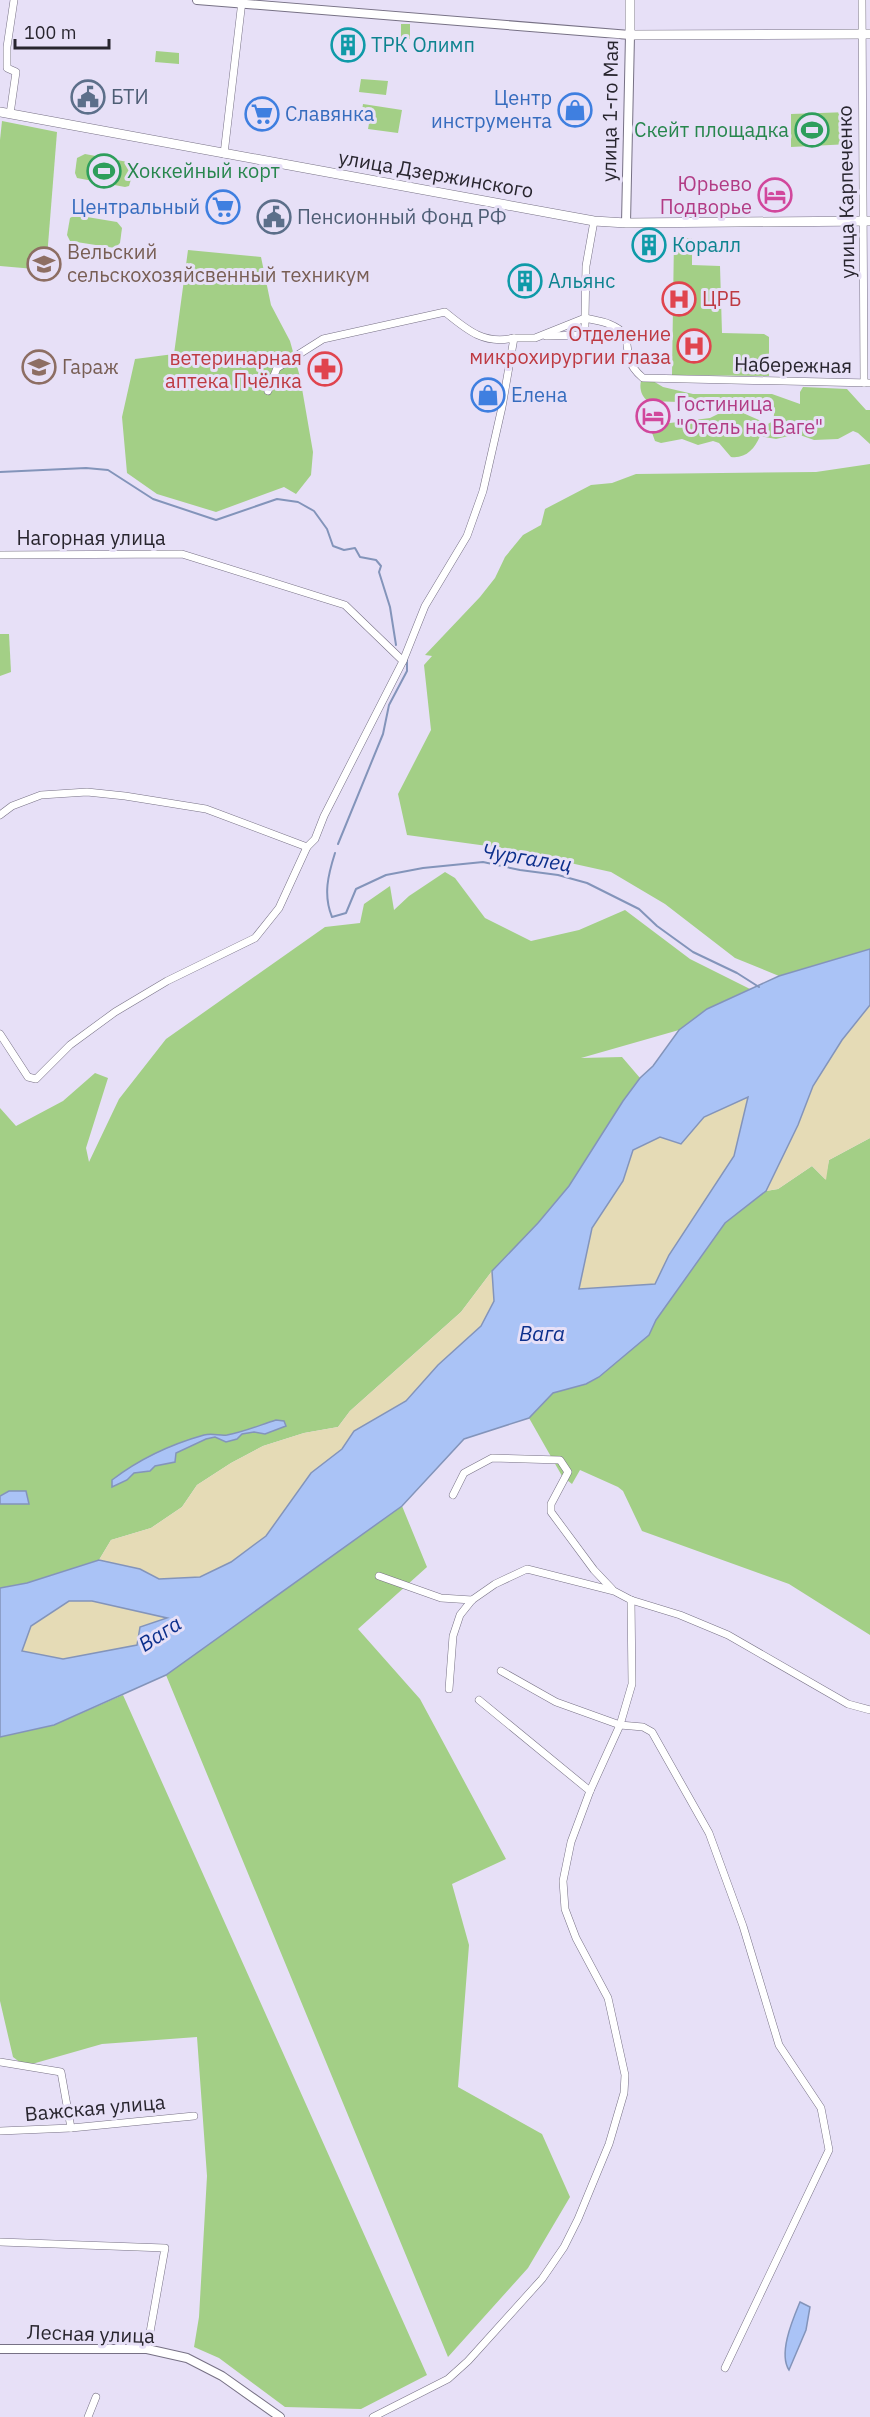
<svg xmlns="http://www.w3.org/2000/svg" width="870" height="2417" font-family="'IBM Plex Sans',sans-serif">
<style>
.green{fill:#a3cf86}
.sand{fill:#e5dbb6}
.water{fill:#aac3f6;stroke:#8394ba;stroke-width:1.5;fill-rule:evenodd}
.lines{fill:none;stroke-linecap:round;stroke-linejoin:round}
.stream{stroke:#8394ba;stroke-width:2}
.minor-casing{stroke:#777185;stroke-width:8}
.tertiary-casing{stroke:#777185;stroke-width:10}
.secondary-casing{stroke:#777185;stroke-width:10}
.minor{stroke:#fff;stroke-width:7}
.tertiary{stroke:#fff;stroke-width:8}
.secondary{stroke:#fff;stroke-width:9}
.labels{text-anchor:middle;stroke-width:6;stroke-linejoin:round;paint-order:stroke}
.culture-label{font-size:20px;fill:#0d838f;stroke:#e7e0f7;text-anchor:start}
.service-label{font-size:20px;fill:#4e5e75;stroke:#e7e0f7;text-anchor:start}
.shop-label{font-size:20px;fill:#366cbe;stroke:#e7e0f7;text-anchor:end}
.street-label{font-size:20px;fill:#28252e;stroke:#e7e0f7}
.leisure-label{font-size:20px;fill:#27864d;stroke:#e7e0f7;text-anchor:end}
.hotel-label{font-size:20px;fill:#b23c85;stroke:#e7e0f7;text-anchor:end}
.education-label{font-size:20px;fill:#785e54;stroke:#e7e0f7;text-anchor:start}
.health-label{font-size:20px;fill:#be3a42;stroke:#e7e0f7;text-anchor:end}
.water-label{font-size:21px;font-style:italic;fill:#0c2f8c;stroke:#e7e0f7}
</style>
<rect width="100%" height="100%" fill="#e7e0f7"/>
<g class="green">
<rect x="401" y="24" width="9" height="15"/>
<polygon points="156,51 179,53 179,64 155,62"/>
<polygon points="361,79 388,81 386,95 359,92"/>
<polygon points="363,104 402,110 398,133 368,129 370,118 361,117"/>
<polygon points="849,112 850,144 791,147 791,114"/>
<polygon points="2,121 57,132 46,270 0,266 0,140"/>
<polygon points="85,154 133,163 134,169 129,186 125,187 77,178 75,173 77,158"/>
<polygon points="75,215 117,222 122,228 120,243 115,248 70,241 67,235 70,218"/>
<polygon points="674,238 692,238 692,265 720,266 722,333 764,334 769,337 769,376 672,375"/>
<polygon points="188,250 261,257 271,305 290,341 300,377 313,452 311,475 296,494 284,487 216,512 157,494 127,473 122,417 135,359 174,354"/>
<path d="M647,379L653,381L663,387L693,394H772L800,404V392L803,387L847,389L866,410H870V444L858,433L853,431L838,439L814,440L797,434L776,439L760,436C755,449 745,459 731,457L719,443L713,441L698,445L682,439L661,443L655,441L651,430L654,425L710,418L718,414L743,413L768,424L773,421L775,408L768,405L648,401C642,397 639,389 641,381Z"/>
<polygon points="870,464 870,949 779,976 735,958 665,904 611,872 502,848 407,835 398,794 431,730 424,665 432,656 425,655 480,597 495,578 505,557 523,535 541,525 545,509 591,485 612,483 636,474 816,472"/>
<polygon points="0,634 9,634 11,672 0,676"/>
<polygon points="445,872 455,878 485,918 531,941 579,930 625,910 690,959 750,989 707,1009 679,1030 581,1058 622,1057 640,1078 623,1101 569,1186 538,1223 492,1271 461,1312 350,1411 338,1427 304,1433 263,1446 231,1463 197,1485 182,1507 151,1528 111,1540 99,1560 27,1583 0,1588 0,1108 16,1126 63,1101 95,1073 108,1078 86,1148 89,1162 119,1099 166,1039 325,927 360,923 364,904 390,886 394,910 409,896"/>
<polygon points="870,1138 870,1635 789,1584 642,1531 623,1491 618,1487 580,1470 572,1484 562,1476 529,1418 553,1393 586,1384 599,1377 649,1335 656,1320 725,1223 766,1191 778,1189 812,1166 825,1179 829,1160"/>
<polygon points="402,1506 427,1567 358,1629 420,1699 506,1859 452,1884 469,1945 458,2087 542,2134 570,2197 528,2268 448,2357 166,1675"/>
<polygon points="123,1695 427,2375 361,2409 285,2407 219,2358 194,2347 199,2317 207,2176 197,2037 102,2044 25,2066 13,2057 0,2001 0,1736 54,1725"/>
</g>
<g class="sand">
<polygon points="870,1005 870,1138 829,1160 826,1180 812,1166 778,1189 766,1191 798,1125 813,1086 842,1040"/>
<polygon points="748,1096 734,1156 669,1255 655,1284 579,1289 592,1228 623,1181 633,1150 660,1137 681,1144 704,1117"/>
<polygon points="492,1271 494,1301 481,1326 438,1365 406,1401 354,1431 342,1449 311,1474 266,1536 231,1562 200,1577 159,1579 140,1569 99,1560 111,1540 151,1528 182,1507 197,1485 231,1463 263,1446 304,1433 338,1427 350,1411 461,1312"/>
<polygon points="69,1601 92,1601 168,1618 137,1645 112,1651 63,1659 22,1651 31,1626"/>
</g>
<g class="water">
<path d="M870,949V1005L842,1040L813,1086L798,1125L766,1191L725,1223L656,1320L649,1335L599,1377L586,1384L553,1393L529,1418L464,1439L402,1506L166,1675L54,1725L0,1737V1588L27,1583L99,1560L140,1569L159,1579L200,1577L231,1562L266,1536L311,1473L342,1449L354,1431L406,1401L438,1365L481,1326L494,1301L492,1271L538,1223L569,1186L623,1101L640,1078L653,1066L679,1030L707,1009L779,976ZM748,1097L734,1156L669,1255L655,1284L579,1289L592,1228L623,1181L633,1150L660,1137L681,1144L704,1117ZM69,1601H92L167,1618L140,1627L137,1645L63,1659L22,1651L31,1626Z"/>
<path d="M276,1420L284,1421L286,1426L265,1434L254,1432L242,1434L237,1439L226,1442L215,1437L206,1439L176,1453L175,1462L155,1466L150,1471L134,1473L127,1480L112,1487V1480C138,1460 172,1444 204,1435C213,1433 220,1436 227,1435C244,1432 260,1425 276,1420Z"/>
<polygon points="9,1491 26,1491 29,1504 0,1504 0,1496"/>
<path d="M800,2302L810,2307L806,2330L789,2370C778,2353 793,2319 800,2302Z"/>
</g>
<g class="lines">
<g class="stream">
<polyline points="0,472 86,468 108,470 153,499 216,520 277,499 298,502 314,511 327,529 333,546 344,550 355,548 360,557 376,560 381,566 379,572 390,607 396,645"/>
<polyline points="338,844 383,734 389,705 407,671 407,657"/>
<path d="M335,853C328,875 323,895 332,917L346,913L356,889L386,875L423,868L483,862L520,870L558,875L587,883L639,909L657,926L693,952L737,973L759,987"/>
</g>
<g class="minor-casing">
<g id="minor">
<polyline points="862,0 864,383"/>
<polyline points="10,114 16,72 7,68 7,47 14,0"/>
<polyline points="224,154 242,1"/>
<path d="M546,336L585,335V318C593,320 602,321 609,324C631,333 625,341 629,358C631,366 637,373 643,378L870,383"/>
<path d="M268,391L277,368L323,339L445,312C467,330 484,345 514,338"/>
<polyline points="0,555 182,554 345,605 403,661 324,816 315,839 307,847 206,809 125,796 87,792 41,795 12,806 0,815"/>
<polyline points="403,661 425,606 467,536 483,491 502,407 514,338 535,338 585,318 586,266 594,221"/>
<polyline points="0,1034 28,1077 36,1079 70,1045 115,1012 167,981 255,938 279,908 307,847"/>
<polyline points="453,1495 464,1473 492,1458 560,1460 568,1472 551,1504 551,1512 594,1570 612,1589"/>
<polyline points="379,1576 441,1598 472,1600"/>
<polyline points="631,1600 632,1684 620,1725 643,1727 652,1732 709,1833 743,1926 779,2045 821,2108 829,2150 725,2368"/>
<polyline points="449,1689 453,1636 460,1615 472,1600 495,1584 527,1569 614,1591 631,1600 680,1615 728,1635 848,1704 870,1710"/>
<polyline points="479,1700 590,1791"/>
<polyline points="0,2062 61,2072 71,2128"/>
<polyline points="0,2131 71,2128 194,2116"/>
<polyline points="0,2242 165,2248 147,2349"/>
<polyline points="88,2417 96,2397"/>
<polyline points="373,2417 448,2379 468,2361 542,2279 564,2247 578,2219 609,2144 624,2093 625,2075 608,1998 576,1938 565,1909 563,1881 571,1842 590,1791 620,1725 556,1702 501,1671"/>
</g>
</g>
<g class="tertiary-casing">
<g id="tertiary">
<polyline points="197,0 630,35 626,223"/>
<polyline points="0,2349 147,2349 187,2358 222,2376 280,2417"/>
</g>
</g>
<g class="secondary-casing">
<g id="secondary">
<polyline points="630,0 630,35 870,34"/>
<polyline points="0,112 594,221 626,223 870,221"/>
</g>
</g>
<use href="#minor" class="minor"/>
<use href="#tertiary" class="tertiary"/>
<use href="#secondary" class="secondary"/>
</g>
<defs>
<g id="building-ring" transform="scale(1.725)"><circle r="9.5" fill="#e7e0f7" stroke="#0f9aa8" stroke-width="1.5"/><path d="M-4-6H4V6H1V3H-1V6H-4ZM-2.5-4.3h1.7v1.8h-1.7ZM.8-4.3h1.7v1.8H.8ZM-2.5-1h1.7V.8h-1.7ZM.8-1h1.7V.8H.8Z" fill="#0f9aa8"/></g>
<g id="civic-ring" transform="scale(1.725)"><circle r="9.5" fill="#e7e0f7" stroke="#5c6f8a" stroke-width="1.5"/><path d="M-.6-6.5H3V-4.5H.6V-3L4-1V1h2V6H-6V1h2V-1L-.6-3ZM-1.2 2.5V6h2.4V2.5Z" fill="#5c6f8a"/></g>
<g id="shop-ring" transform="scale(1.725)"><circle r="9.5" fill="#e7e0f7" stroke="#3f7fe0" stroke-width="1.5"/><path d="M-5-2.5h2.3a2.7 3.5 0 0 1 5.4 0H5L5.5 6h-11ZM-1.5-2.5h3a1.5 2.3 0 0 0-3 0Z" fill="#3f7fe0"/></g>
<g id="supermarket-ring" transform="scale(1.725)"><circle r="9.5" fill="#e7e0f7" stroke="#3f7fe0" stroke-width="1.5"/><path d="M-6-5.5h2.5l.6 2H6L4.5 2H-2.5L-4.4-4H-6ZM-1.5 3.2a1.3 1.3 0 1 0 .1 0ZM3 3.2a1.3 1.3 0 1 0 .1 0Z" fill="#3f7fe0"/></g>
<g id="stadium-ring" transform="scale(1.725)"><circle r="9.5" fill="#e7e0f7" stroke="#2e9e5b" stroke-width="1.5"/><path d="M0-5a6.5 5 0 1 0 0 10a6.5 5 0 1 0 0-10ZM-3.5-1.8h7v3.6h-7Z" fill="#2e9e5b"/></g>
<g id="hotel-ring" transform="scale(1.725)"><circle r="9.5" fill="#e7e0f7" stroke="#d1479c" stroke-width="1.5"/><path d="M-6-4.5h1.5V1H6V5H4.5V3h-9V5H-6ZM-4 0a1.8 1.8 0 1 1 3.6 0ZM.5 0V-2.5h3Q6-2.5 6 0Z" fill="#d1479c"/></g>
<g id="university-ring" transform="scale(1.725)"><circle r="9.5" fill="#e7e0f7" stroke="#8d6e63" stroke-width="1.5"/><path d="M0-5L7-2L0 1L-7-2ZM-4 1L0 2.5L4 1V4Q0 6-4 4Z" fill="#8d6e63"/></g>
<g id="hospital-ring" transform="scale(1.725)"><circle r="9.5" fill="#e7e0f7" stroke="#e0444e" stroke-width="1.5"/><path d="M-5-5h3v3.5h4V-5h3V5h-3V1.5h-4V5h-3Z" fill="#e0444e"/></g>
<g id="pharmacy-ring" transform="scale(1.725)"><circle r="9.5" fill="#e7e0f7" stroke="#e0444e" stroke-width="1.5"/><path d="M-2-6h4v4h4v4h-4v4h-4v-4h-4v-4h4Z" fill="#e0444e"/></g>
</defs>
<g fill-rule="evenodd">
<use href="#building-ring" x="348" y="45"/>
<use href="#civic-ring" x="88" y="97"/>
<use href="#shop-ring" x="575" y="110"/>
<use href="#supermarket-ring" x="262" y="114"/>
<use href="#stadium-ring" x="812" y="130"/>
<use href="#stadium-ring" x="104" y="171"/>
<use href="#hotel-ring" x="775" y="195"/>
<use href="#supermarket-ring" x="223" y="207"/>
<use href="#civic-ring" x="274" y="217"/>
<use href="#building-ring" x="649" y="245"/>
<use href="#university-ring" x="44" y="264"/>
<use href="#building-ring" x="525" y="281"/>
<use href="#hospital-ring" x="679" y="299"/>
<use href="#hospital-ring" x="694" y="346"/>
<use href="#university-ring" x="39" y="367"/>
<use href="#pharmacy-ring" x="325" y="369"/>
<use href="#shop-ring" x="488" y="395"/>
<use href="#hotel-ring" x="653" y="416"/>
</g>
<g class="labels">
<g class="culture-label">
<text x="371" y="52">ТРК Олимп</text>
<text x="672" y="252">Коралл</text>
<text x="548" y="288">Альянс</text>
</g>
<g class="service-label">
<text x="111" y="104">БТИ</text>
<text x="297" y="224">Пенсионный Фонд РФ</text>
</g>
<g class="shop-label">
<text x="552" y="105">Центр<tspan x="552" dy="23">инструмента</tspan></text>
<text x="285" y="121" text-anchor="start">Славянка</text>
<text x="200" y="214">Центральный</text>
<text x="511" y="402" text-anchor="start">Елена</text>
</g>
<g class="street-label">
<text transform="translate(610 111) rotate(-89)" y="7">улица 1-го Мая</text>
<text transform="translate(436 174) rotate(10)" y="7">улица Дзержинского</text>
<text transform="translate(846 192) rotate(-91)" y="7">улица Карпеченко</text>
<text transform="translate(793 365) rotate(1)" y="7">Набережная</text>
<text x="91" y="545">Нагорная улица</text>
<text transform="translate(95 2108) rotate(-5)" y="7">Важская улица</text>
<text transform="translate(91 2334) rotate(2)" y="7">Лесная улица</text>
</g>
<g class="leisure-label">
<text x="789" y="137">Скейт площадка</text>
<text x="127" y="178" text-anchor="start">Хоккейный корт</text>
</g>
<g class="hotel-label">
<text x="752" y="191">Юрьево<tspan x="752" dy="23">Подворье</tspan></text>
<text x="676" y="411" text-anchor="start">Гостиница<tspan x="676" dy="23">"Отель на Ваге"</tspan></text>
</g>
<g class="education-label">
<text x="67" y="259">Вельский<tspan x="67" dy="23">сельскохозяйсвенный техникум</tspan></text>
<text x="62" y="374">Гараж</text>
</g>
<g class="health-label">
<text x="702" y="306" text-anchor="start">ЦРБ</text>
<text x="671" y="341">Отделение<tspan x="671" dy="23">микрохирургии глаза</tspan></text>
<text x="302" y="365">ветеринарная<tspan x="302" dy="23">аптека Пчёлка</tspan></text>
</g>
<g class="water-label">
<text transform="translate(527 858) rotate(9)" y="7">Чургалец</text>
<text x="542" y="1341">Вага</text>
<text transform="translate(160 1634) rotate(-33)" y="7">Вага</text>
</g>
</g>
<path d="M15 39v9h94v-9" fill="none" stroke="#28252e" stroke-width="3"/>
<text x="24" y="39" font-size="18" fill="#28252e" stroke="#e7e0f7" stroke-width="4.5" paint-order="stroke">100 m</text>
</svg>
